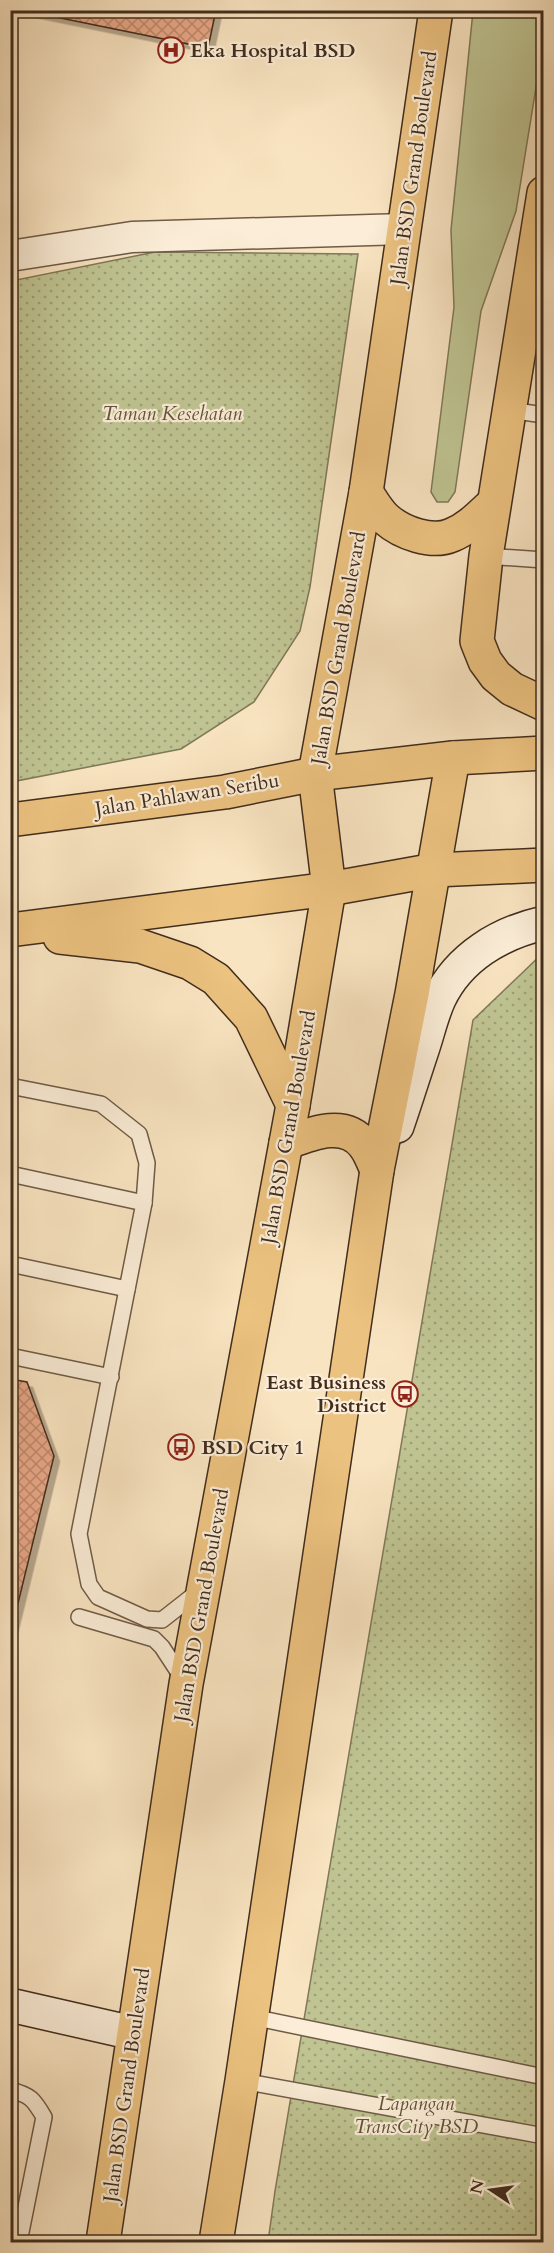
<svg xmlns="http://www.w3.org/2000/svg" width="554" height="2253" font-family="Cardo,serif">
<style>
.green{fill:#bfc492;stroke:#807858;stroke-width:1.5}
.park{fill:url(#park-dots);stroke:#807858;stroke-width:1.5}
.building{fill:url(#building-cross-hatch);stroke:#412d1d;stroke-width:1.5;filter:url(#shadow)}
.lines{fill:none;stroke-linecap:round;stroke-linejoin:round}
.lane-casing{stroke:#6f5b46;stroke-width:18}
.street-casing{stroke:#6f5b46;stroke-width:33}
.secondary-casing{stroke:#412d1d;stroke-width:36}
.primary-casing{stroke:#412d1d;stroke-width:36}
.lane{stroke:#fbedd7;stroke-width:15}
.street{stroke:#fbedd7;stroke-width:30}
.secondary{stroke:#fbedd7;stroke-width:33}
.primary{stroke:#ecc280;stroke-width:33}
.labels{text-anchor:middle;stroke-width:4.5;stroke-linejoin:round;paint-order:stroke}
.poi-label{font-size:20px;font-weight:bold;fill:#412d1d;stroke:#fbedd7;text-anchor:start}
.street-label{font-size:20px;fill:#412d1d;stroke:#fbedd7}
.park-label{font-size:20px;font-style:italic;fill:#60533a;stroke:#fbedd7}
</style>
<defs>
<pattern id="park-dots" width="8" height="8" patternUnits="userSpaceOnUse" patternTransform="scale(1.5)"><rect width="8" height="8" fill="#bfc492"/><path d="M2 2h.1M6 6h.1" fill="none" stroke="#9da077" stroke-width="1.8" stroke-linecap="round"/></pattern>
<pattern id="building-cross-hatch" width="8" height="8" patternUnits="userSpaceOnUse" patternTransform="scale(1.5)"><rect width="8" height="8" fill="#e8a786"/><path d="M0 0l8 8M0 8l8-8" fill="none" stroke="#be886d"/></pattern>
<filter id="shadow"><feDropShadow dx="5.5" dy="5.5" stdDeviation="0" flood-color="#0004"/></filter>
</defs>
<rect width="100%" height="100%" fill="#f9e4c1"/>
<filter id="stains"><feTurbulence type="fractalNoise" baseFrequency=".00333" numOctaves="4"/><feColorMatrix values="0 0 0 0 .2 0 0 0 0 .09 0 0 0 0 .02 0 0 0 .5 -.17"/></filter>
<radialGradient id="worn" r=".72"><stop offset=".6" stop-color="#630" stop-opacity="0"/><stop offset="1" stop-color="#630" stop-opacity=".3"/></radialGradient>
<polygon class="green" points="473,11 543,11 543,44 516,211 481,311 455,492 448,502 437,502 431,492 454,307 451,230"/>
<g class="park">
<polygon points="155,252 358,254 310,587 300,631 254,702 181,749 11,782 11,281"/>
<polygon points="543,953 543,2242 268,2242 275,2191 473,1020"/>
</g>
<g class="building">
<polygon points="21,10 216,10 208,48"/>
<polygon points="10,1379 27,1382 54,1456 10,1636"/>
</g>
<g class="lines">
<g class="lane-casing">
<g id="lane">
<polyline points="509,410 544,415"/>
<polyline points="486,556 544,560"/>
<polyline points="10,1086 101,1104 139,1134 147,1163 144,1203"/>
<polyline points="10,1174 144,1203 79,1534 89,1584 98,1597 147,1619 162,1620 199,1591"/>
<polyline points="10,1264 127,1289"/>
<polyline points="10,1356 111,1377"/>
<polyline points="79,1617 154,1639 162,1647 183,1679"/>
<polyline points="252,2017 544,2077"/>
<polyline points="242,2081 544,2136"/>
<path d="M10,2090C31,2095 34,2100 44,2117L19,2242"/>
</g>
</g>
<g class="street-casing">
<polyline id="street" points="10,256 132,237 404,229"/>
</g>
<g class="secondary-casing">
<g id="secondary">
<path d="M397,1126C406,1100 414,1074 423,1047C428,1032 432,1014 439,999C459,957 500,933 544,923"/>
<polyline points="10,2005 133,2033"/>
</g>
</g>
<g class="primary-casing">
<g id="primary">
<polyline points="544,193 486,556 477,641 485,661 496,676 512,689 544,704"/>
<path d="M366,492C372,501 378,512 386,519C402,533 432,544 452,535C469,528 481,515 494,503"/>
<polyline points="10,820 225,792 315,774 453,758 544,753"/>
<polyline points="10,930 329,889 435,870 544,865"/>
<polyline points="60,937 140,946 190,963 216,979 251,1018 293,1105"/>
<path d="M286,1143C310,1134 345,1119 364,1145C370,1152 373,1162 377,1170"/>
<polyline points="103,2242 186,1684 293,1105 329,889 315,774 366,492 436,10"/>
<polyline points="216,2242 242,2081 377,1170 412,994 453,758"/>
</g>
</g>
<use href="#lane" class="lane"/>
<use href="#street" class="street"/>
<use href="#secondary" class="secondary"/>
<use href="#primary" class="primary"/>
</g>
<defs>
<g id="hospital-ring" transform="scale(1.35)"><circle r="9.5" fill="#fbedd7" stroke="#8f2418" stroke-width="1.5"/><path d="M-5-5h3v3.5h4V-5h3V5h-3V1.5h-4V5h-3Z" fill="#8f2418"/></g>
<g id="bus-ring" transform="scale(1.35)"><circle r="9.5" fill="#fbedd7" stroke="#8f2418" stroke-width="1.5"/><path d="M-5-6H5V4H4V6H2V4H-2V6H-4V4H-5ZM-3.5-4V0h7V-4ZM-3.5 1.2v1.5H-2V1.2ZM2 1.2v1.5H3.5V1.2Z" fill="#8f2418"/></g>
</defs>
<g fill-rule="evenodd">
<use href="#hospital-ring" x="171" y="50"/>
<use href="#bus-ring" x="405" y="1394"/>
<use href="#bus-ring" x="181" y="1447"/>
</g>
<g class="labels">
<g class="poi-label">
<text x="190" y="57">Eka Hospital BSD</text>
<text x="386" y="1389" text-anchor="end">East Business<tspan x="386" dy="23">District</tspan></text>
<text x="201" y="1454">BSD City 1</text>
</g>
<g class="street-label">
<text transform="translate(413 168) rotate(-82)" y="7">Jalan BSD Grand Boulevard</text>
<text transform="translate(338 648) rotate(-80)" y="7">Jalan BSD Grand Boulevard</text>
<text transform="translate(187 794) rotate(-9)" y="7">Jalan Pahlawan Seribu</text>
<text transform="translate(288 1127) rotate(-80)" y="7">Jalan BSD Grand Boulevard</text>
<text transform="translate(201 1605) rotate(-80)" y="7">Jalan BSD Grand Boulevard</text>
<text transform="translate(126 2085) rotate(-82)" y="7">Jalan BSD Grand Boulevard</text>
</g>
<g class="park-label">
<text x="172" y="420">Taman Kesehatan</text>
<text x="416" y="2110">Lapangan<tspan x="416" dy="23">TransCity BSD</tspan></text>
</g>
</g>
<rect width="554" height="2253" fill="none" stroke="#f9e4c1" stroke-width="36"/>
<rect x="12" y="12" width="530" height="2229" fill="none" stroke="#412d1d" stroke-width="3"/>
<rect x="18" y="18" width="518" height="2217" fill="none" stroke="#412d1d" stroke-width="1.5"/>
<g transform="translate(491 2190) rotate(283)" stroke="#fbedd7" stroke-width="4.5" paint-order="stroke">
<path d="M0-4.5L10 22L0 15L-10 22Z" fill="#412d1d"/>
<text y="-9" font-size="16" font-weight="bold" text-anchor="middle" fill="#412d1d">N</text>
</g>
<rect width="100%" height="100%" filter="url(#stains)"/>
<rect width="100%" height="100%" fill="url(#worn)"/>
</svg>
